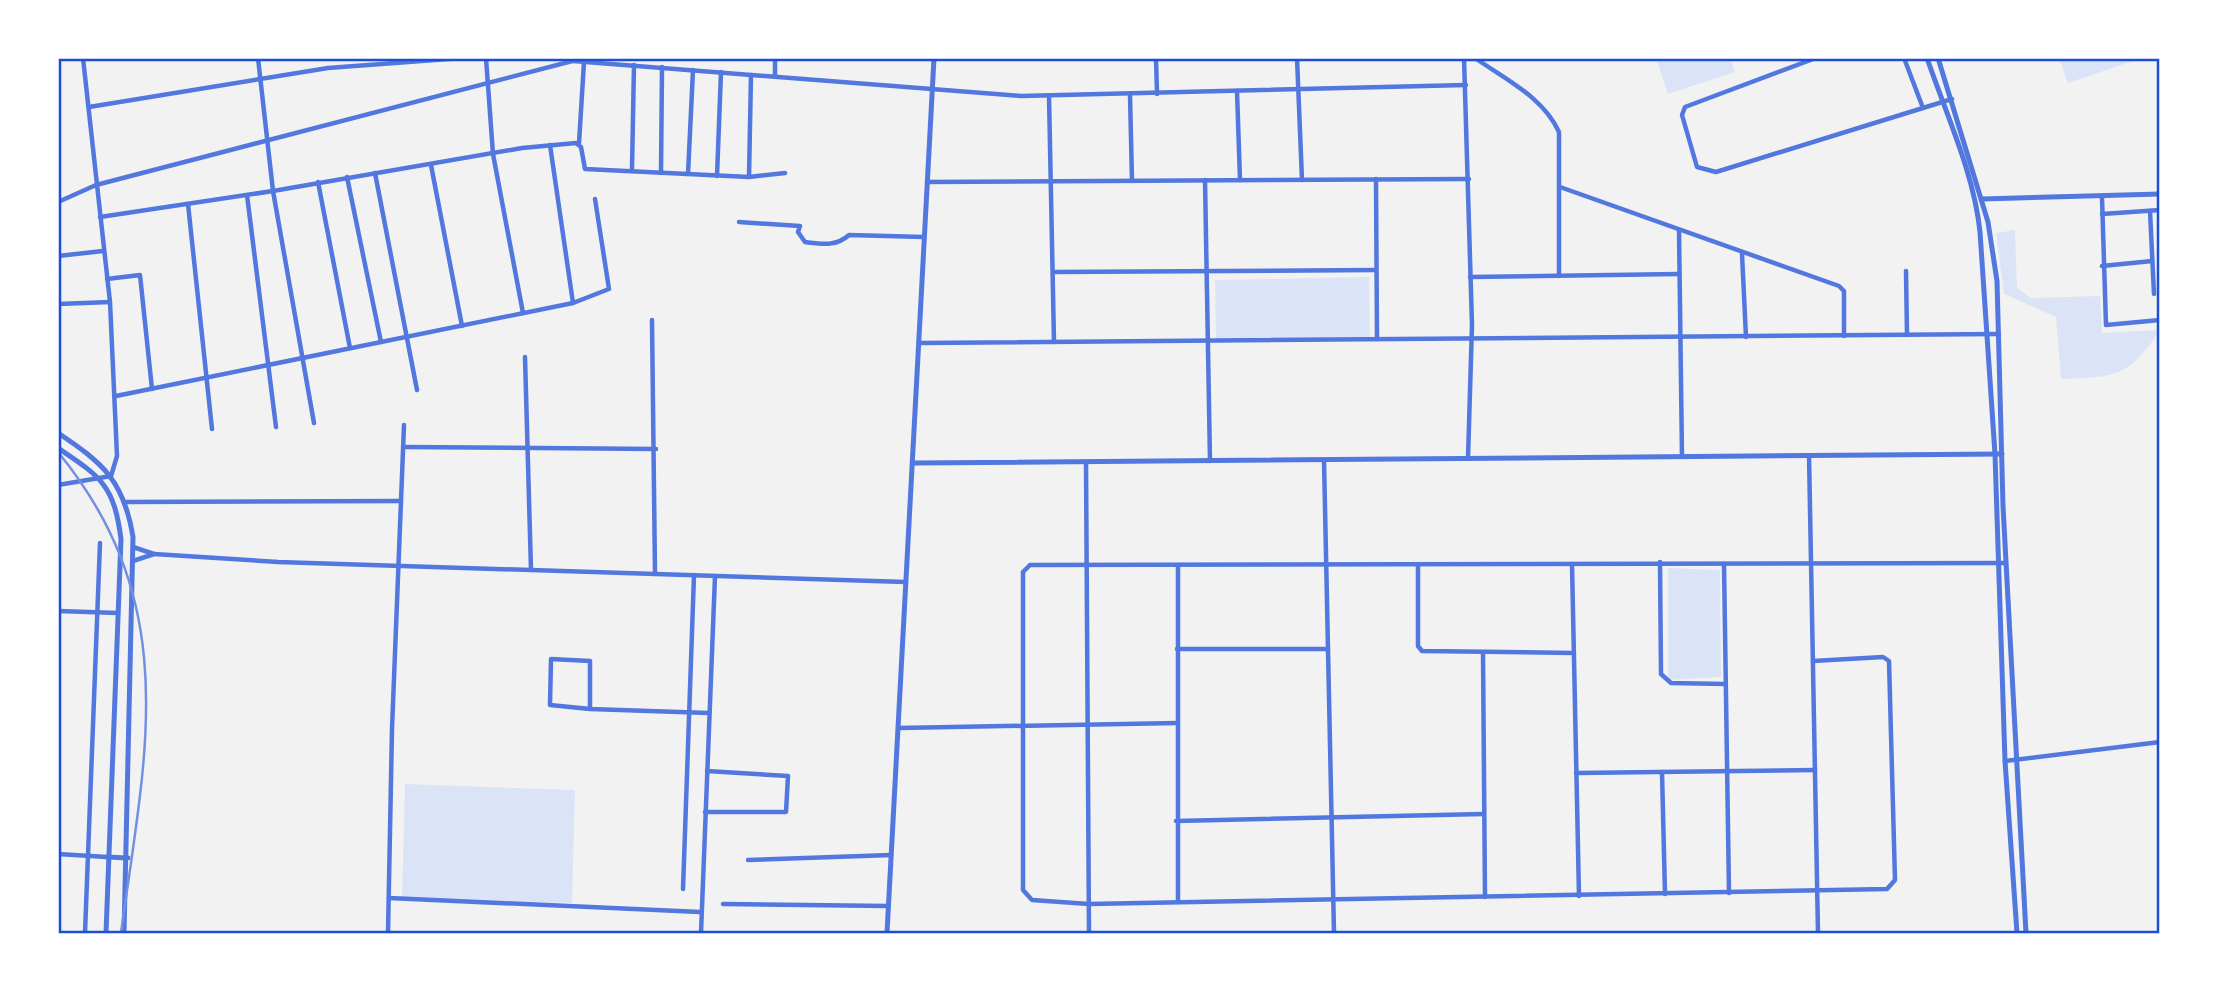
<svg xmlns="http://www.w3.org/2000/svg" width="2218" height="991" font-family="'Noto Sans',sans-serif">
<style>
.green{fill:#dbe4f7}
.lines{fill:none;stroke-linecap:round;stroke-linejoin:round}
.minor{stroke:#5277de;stroke-width:4.5}
.tertiary{stroke:#5277de;stroke-width:5}
.rail{stroke:#7290e2;stroke-width:2.5}
.neatline{fill:none;stroke:#1d4ed8;stroke-width:2.5}
</style>
<rect width="100%" height="100%" fill="#f2f2f2"/>
<g class="green">
<polygon points="1656,58 1730,58 1735,72 1668,94"/>
<polygon points="2059,58 2132,58 2133,61 2068,83"/>
<path d="M2015,230L2017,288L2031,298L2100,296L2102,333L2160,330C2129,378 2114,377 2061,379L2056,317L2004,294L1996,233Z"/>
<polygon points="1369,277 1370,338 1216,341 1215,280"/>
<polygon points="1668,568 1720,570 1721,677 1668,680"/>
<polygon points="405,784 575,790 572,903 402,898"/>
</g>
<g class="lines">
<g class="minor">
<polyline points="258,58 273,191 314,423"/>
<polyline points="486,58 493,154 523,313"/>
<polyline points="775,58 775,76"/>
<polyline points="1156,58 1157,94"/>
<polyline points="1297,58 1302,180"/>
<polyline points="1464,58 1472,325 1468,458"/>
<path d="M1475,58C1505,79 1543,97 1559,132V276"/>
<polyline points="1816,58 1685,107 1682,115 1697,167 1716,172 1952,99"/>
<polyline points="1904,58 1923,108"/>
<polyline points="573,61 1021,96 1466,85"/>
<polyline points="1237,91 1240,180"/>
<polyline points="1130,95 1132,181"/>
<polyline points="1049,96 1054,342"/>
<polyline points="89,107 328,68 462,58"/>
<polyline points="579,143 584,62"/>
<polyline points="550,145 573,303"/>
<polyline points="431,165 462,326"/>
<polyline points="632,169 634,65"/>
<polyline points="375,173 417,390"/>
<polyline points="661,173 662,67"/>
<polyline points="688,174 693,70"/>
<polyline points="717,176 721,72"/>
<polyline points="347,177 381,342"/>
<polyline points="749,177 751,75"/>
<polyline points="1376,179 1377,339"/>
<polyline points="1205,180 1210,461"/>
<polyline points="318,182 350,348"/>
<polyline points="927,182 1469,179"/>
<polyline points="1560,187 1839,286 1844,291 1844,336"/>
<polyline points="247,195 276,427"/>
<polyline points="2102,198 2106,325 2160,320"/>
<polyline points="58,202 96,185 584,58"/>
<polyline points="188,204 212,429"/>
<polyline points="2150,211 2154,294"/>
<polyline points="2102,214 2160,210"/>
<polyline points="100,217 273,191 522,148 576,143 581,147 585,169 749,177 785,173"/>
<path d="M739,222L800,226L798,232L805,242C821,244 836,247 849,235L924,237"/>
<polyline points="1679,230 1682,456"/>
<polyline points="1742,254 1746,337"/>
<polyline points="58,256 103,251"/>
<polyline points="2102,266 2152,261"/>
<polyline points="1906,271 1907,335"/>
<polyline points="1053,272 1376,270"/>
<polyline points="1470,277 1679,274"/>
<polyline points="107,279 140,275 152,389"/>
<polyline points="58,304 110,302"/>
<polyline points="652,320 655,574"/>
<polyline points="919,343 1999,334"/>
<polyline points="525,357 531,570"/>
<polyline points="116,396 573,303 609,289 595,199"/>
<polyline points="403,447 656,449"/>
<polyline points="1809,455 1818,933"/>
<polyline points="1324,460 1334,933"/>
<polyline points="1086,462 1089,933"/>
<polyline points="58,485 111,476 117,456 110,302 83,58"/>
<polyline points="126,502 401,501"/>
<polyline points="133,547 154,554 133,561"/>
<polyline points="154,554 278,562 906,582"/>
<polyline points="1660,562 1661,674 1671,683 1725,684"/>
<polyline points="1572,564 1579,896"/>
<polyline points="1724,564 1729,893"/>
<polyline points="1418,565 1418,646 1422,651 1574,653"/>
<polyline points="58,611 118,613"/>
<polyline points="1177,649 1328,649"/>
<polyline points="1483,653 1485,897"/>
<polyline points="1813,661 1883,657 1889,661 1895,880 1887,889 1089,904 1032,900 1023,890 1023,572 1030,565 2006,563"/>
<polyline points="590,709 550,705 551,659 590,661 590,709 709,713"/>
<polyline points="898,728 1177,723"/>
<polyline points="2005,761 2160,742"/>
<polyline points="1662,772 1665,894"/>
<polyline points="1576,773 1815,770"/>
<polyline points="705,812 786,812 788,776 707,771"/>
<polyline points="1176,821 1484,814"/>
<polyline points="58,854 107,857"/>
<polyline points="748,860 891,855"/>
<polyline points="683,889 694,575"/>
<polyline points="389,898 700,912"/>
<polyline points="1178,902 1178,565"/>
<polyline points="723,904 888,906"/>
<polyline points="85,933 100,543"/>
<polyline points="388,933 392,729 404,425"/>
<polyline points="701,933 715,576"/>
</g>
<g class="tertiary">
<path d="M1927,58C1946,114 1974,173 1980,232L1995,454L2005,761L2017,933"/>
<polyline points="1938,58 1988,222 1997,281 2003,506 2026,933"/>
<polyline points="1982,199 2160,194"/>
<path d="M58,433C103,463 124,481 133,537L124,933"/>
<path d="M58,448C101,477 114,485 121,539L106,933"/>
<polyline points="914,463 2002,454"/>
<polyline points="107,857 128,858"/>
<polyline points="887,933 934,58"/>
</g>
<path class="rail" d="M58,452C184,606 145,755 121,933"/>
</g>
<rect width="2218" height="991" fill="none" stroke="#ffffff" stroke-width="119"/>
<rect x="60" y="60" width="2098" height="872" class="neatline"/>
</svg>
